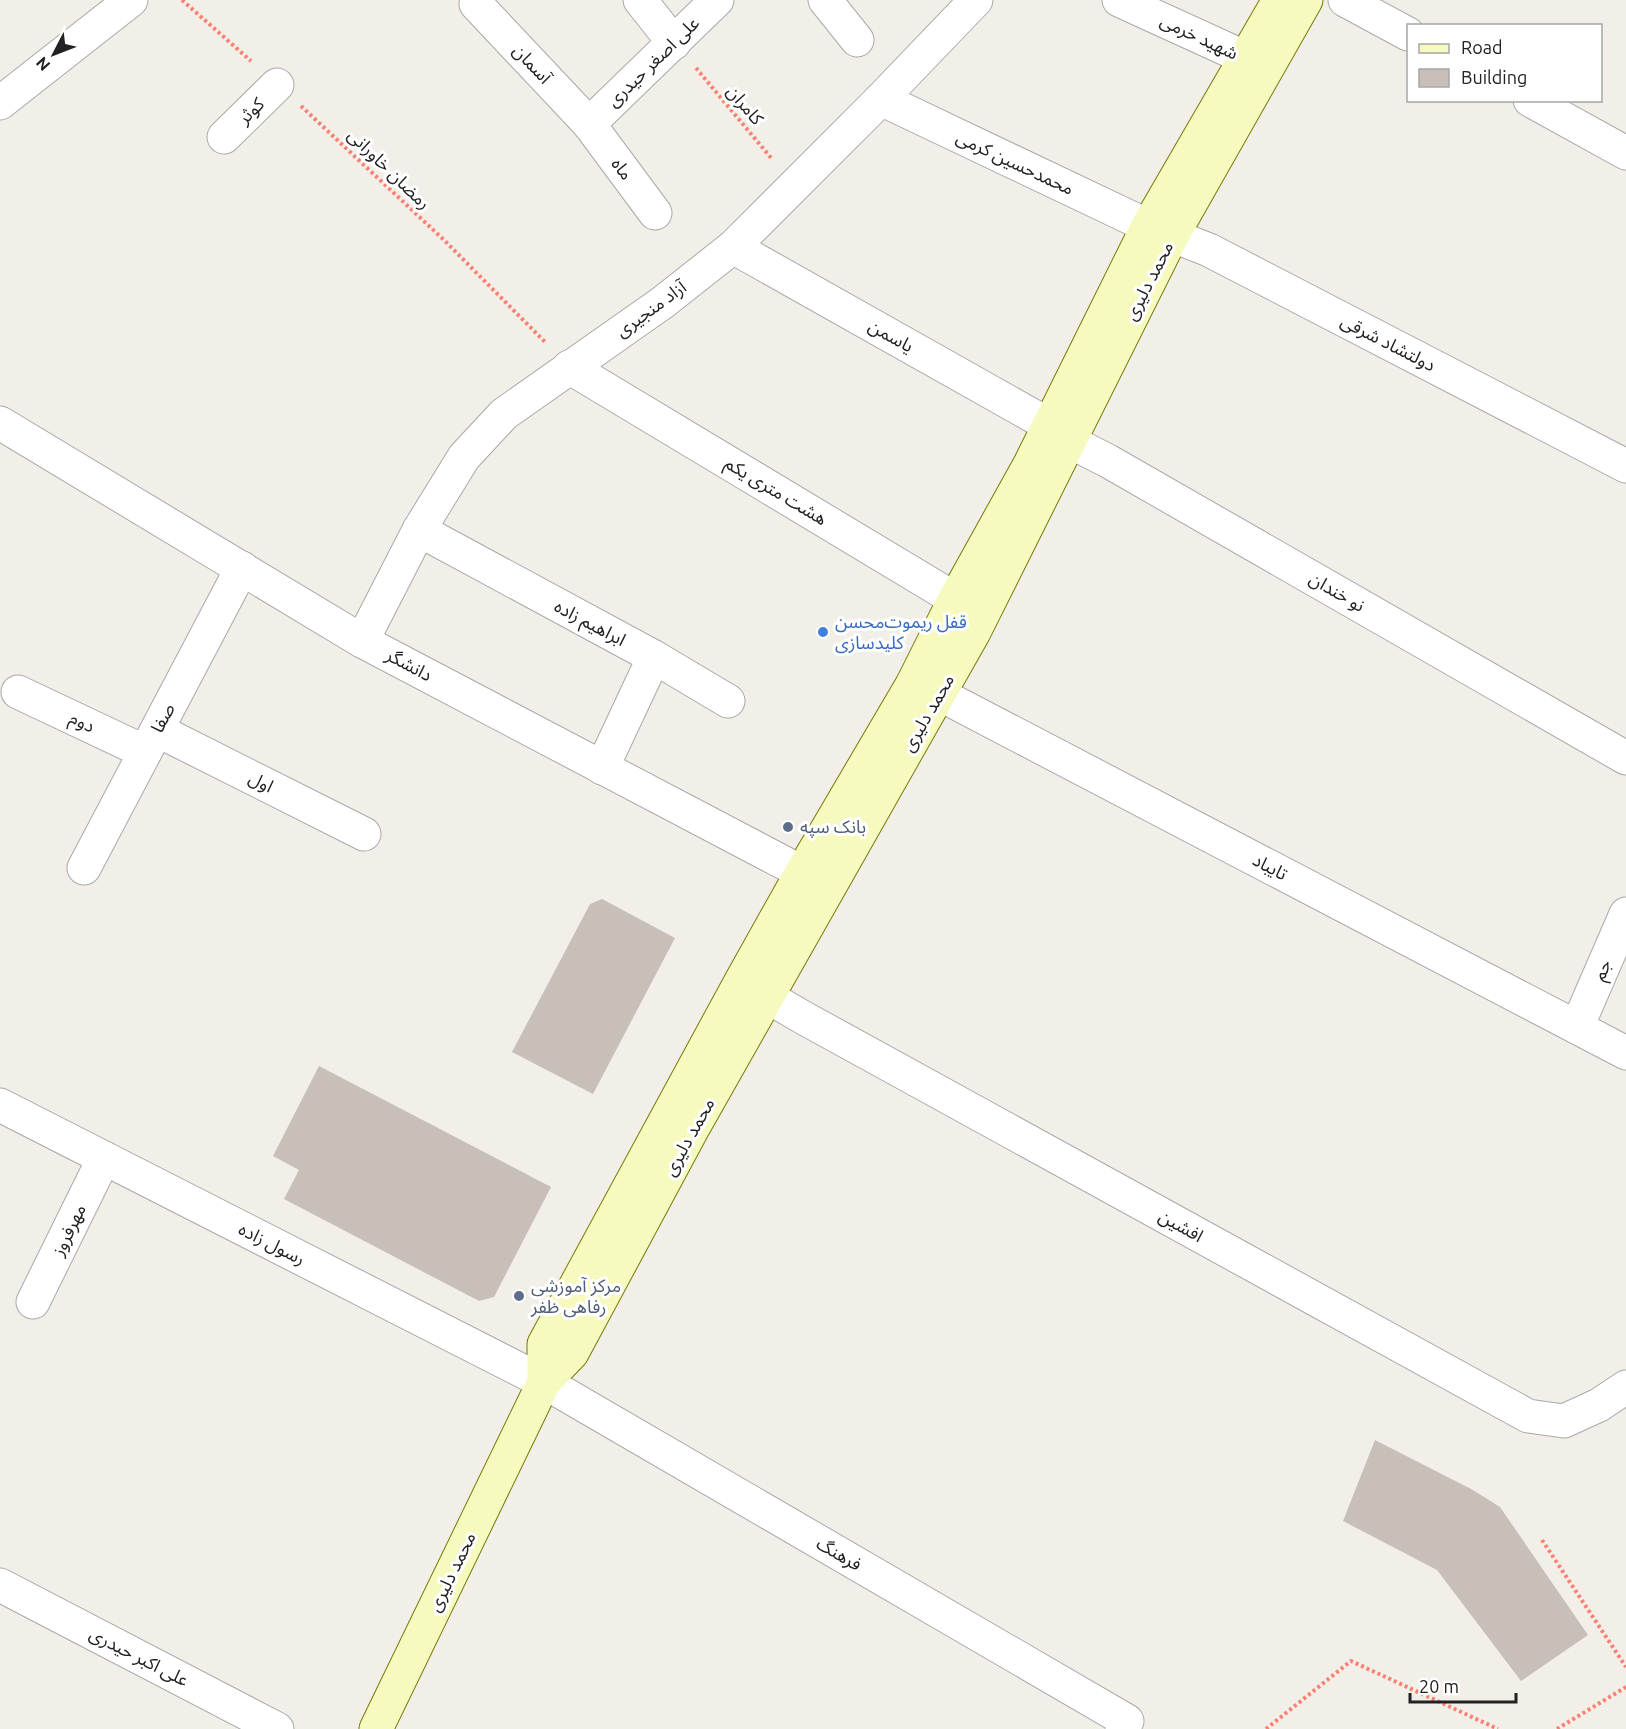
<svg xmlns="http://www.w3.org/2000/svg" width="1626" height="1729" font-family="Ubuntu,'Noto Sans Arabic',sans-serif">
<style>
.building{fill:#c7bfb8}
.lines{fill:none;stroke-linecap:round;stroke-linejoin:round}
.minor-casing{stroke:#a9a9a9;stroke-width:35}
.tertiary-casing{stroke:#a9a9a9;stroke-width:35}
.secondary-casing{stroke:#707d05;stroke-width:35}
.path{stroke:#fa8072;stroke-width:4;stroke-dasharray:3 3;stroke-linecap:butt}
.minor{stroke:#fff;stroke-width:33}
.tertiary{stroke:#fff;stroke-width:33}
.secondary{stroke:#f7fabf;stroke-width:33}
.shop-dot{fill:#3f7fe0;stroke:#fff;stroke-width:2}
.service-dot{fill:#5c6f8a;stroke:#fff;stroke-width:2}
.labels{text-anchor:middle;stroke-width:6;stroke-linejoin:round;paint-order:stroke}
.street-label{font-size:18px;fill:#222;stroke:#fff}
.shop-label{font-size:18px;fill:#366cbe;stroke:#fff;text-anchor:start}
.service-label{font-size:18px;fill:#4e5e75;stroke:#fff;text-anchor:start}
</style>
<rect width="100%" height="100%" fill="#f2efe9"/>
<g class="building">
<polygon points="602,899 675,938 593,1094 512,1052 590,904"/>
<polygon points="319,1066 551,1187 494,1297 479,1301 284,1199 299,1170 273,1156"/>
<polygon points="1375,1440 1473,1490 1500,1507 1588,1635 1521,1681 1437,1570 1343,1521"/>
</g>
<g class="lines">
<g class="minor-casing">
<g id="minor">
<polyline points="640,0 674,43"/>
<polyline points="825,0 857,40"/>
<polyline points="1119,0 1246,58"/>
<polyline points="1345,0 1408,34"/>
<polyline points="476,4 589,124 655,213"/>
<polyline points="881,99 1148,226 1209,250 1626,466"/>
<polyline points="1530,100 1626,153"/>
<polyline points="0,103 131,0"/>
<polyline points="589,124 717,0"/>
<polyline points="224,137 277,85"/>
<polyline points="733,247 1049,425 1069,441 1108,461 1626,758"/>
<polyline points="569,367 955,599 981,610"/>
<polyline points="419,530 654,657 728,701"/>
<polyline points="362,641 419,530 464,457 504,414 662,303 733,247 881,99 976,0"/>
<polyline points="913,683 939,694 1626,1053"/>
<polyline points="18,692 145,752"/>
<polyline points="157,730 364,834"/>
<polyline points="602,768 654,657"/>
<polyline points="84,868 242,568"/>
<polyline points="744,983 804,1018 1528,1416 1564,1421 1599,1405 1626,1387"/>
<polyline points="1577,1027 1626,914"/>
<polyline points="0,1105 544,1382 1127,1721 1122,1729"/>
<polyline points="33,1302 104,1158"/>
<polyline points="0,1585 277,1729"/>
</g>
</g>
<g class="tertiary-casing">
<polyline id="tertiary" points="0,423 362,641 826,885"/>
</g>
<g class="secondary-casing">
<g id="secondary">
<polyline points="544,1382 544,1344 741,981 802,872 913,683 955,599 1030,464 1148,226 1279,0"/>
<polyline points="376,1729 544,1382 572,1353 694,1126 974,632 1172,236 1306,0"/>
</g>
</g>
<g class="path">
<polyline points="182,0 251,61"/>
<polyline points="696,68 772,159"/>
<polyline points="301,106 444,240 546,343"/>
<polyline points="1542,1540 1626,1667"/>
<polyline points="1266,1729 1351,1661 1498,1729"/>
<polyline points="1557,1729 1626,1687"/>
</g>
<use href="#minor" class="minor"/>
<use href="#tertiary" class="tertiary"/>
<use href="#secondary" class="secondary"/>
</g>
<circle class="shop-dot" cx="823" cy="632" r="6"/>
<g class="service-dot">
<circle cx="788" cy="827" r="6"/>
<circle cx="519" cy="1296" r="6"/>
</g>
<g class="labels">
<g class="street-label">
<text transform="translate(1199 37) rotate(25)" y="6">شهید خرمی</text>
<text transform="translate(653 62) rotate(-44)" y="6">علی اصغر حیدری</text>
<text transform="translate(532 64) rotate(47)" y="6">آسمان</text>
<text transform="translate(745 105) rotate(50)" y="6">کامران</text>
<text transform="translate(251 111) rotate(-44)" y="6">کوثر</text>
<text transform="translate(1015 163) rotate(25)" y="6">محمدحسین کرمی</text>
<text transform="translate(389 169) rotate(44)" y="6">رمضان خاورانی</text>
<text transform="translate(622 169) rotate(53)" y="6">ماه</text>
<text transform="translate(1149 281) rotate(-63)" y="6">محمد دلیری</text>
<text transform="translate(651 309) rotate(-36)" y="6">آزاد منجیری</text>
<text transform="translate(891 336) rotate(29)" y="6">یاسمن</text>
<text transform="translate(1388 343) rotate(27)" y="6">دولتشاد شرقی</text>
<text transform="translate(776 491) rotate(31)" y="6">هشت متری یکم</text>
<text transform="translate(1337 592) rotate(30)" y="6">نو خندان</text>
<text transform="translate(590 623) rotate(28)" y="6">ابراهیم زاده</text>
<text transform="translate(409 665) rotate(28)" y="6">دانشگر</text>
<text transform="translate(928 713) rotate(-60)" y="6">محمد دلیری</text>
<text transform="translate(163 718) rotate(-62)" y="6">صفا</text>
<text transform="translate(82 722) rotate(25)" y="6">دوم</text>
<text transform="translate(261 782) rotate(27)" y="6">اول</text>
<text transform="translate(1270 867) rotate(28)" y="6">تایباد</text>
<text transform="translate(1602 970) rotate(-67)" y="6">جم</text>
<text transform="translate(689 1137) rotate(-61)" y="6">محمد دلیری</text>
<text transform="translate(1181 1226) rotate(29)" y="6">افشین</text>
<text transform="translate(69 1230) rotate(-64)" y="6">مهرفروز</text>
<text transform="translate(272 1244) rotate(27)" y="6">رسول زاده</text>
<text transform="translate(839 1554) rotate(30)" y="6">فرهنگ</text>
<text transform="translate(452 1572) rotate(-64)" y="6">محمد دلیری</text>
<text transform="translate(139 1657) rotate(27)" y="6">علی اکبر حیدری</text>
</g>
<g class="shop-label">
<text x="835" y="628">قفل ریموت‌محسن<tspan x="835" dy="21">کلیدسازی</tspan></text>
</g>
<g class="service-label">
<text x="800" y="833">بانک سپه</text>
<text x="531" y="1292">مرکز آموزشی<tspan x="531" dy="21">رفاهی ظفر</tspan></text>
</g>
</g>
<rect x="1407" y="24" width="195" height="78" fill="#ffffff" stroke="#a7a7a7" stroke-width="1.5"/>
<rect x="1419" y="44" width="30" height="9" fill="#f7fabf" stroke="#a7a7a7" stroke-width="1.5"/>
<text x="1461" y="54" font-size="18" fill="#222222">Road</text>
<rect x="1419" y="69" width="30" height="18" fill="#c7bfb8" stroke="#a7a7a7" stroke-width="1.5"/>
<text x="1461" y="84" font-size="18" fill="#222222">Building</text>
<g transform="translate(54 54) rotate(228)" stroke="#ffffff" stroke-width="4.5" paint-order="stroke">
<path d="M0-4.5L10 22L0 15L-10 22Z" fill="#222222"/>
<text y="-9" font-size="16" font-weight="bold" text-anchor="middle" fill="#222222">N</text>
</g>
<path d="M1410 1693v9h106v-9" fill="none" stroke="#222222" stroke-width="3"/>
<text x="1419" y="1693" font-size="18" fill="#222222" stroke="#ffffff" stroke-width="4.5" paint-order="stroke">20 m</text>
</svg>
